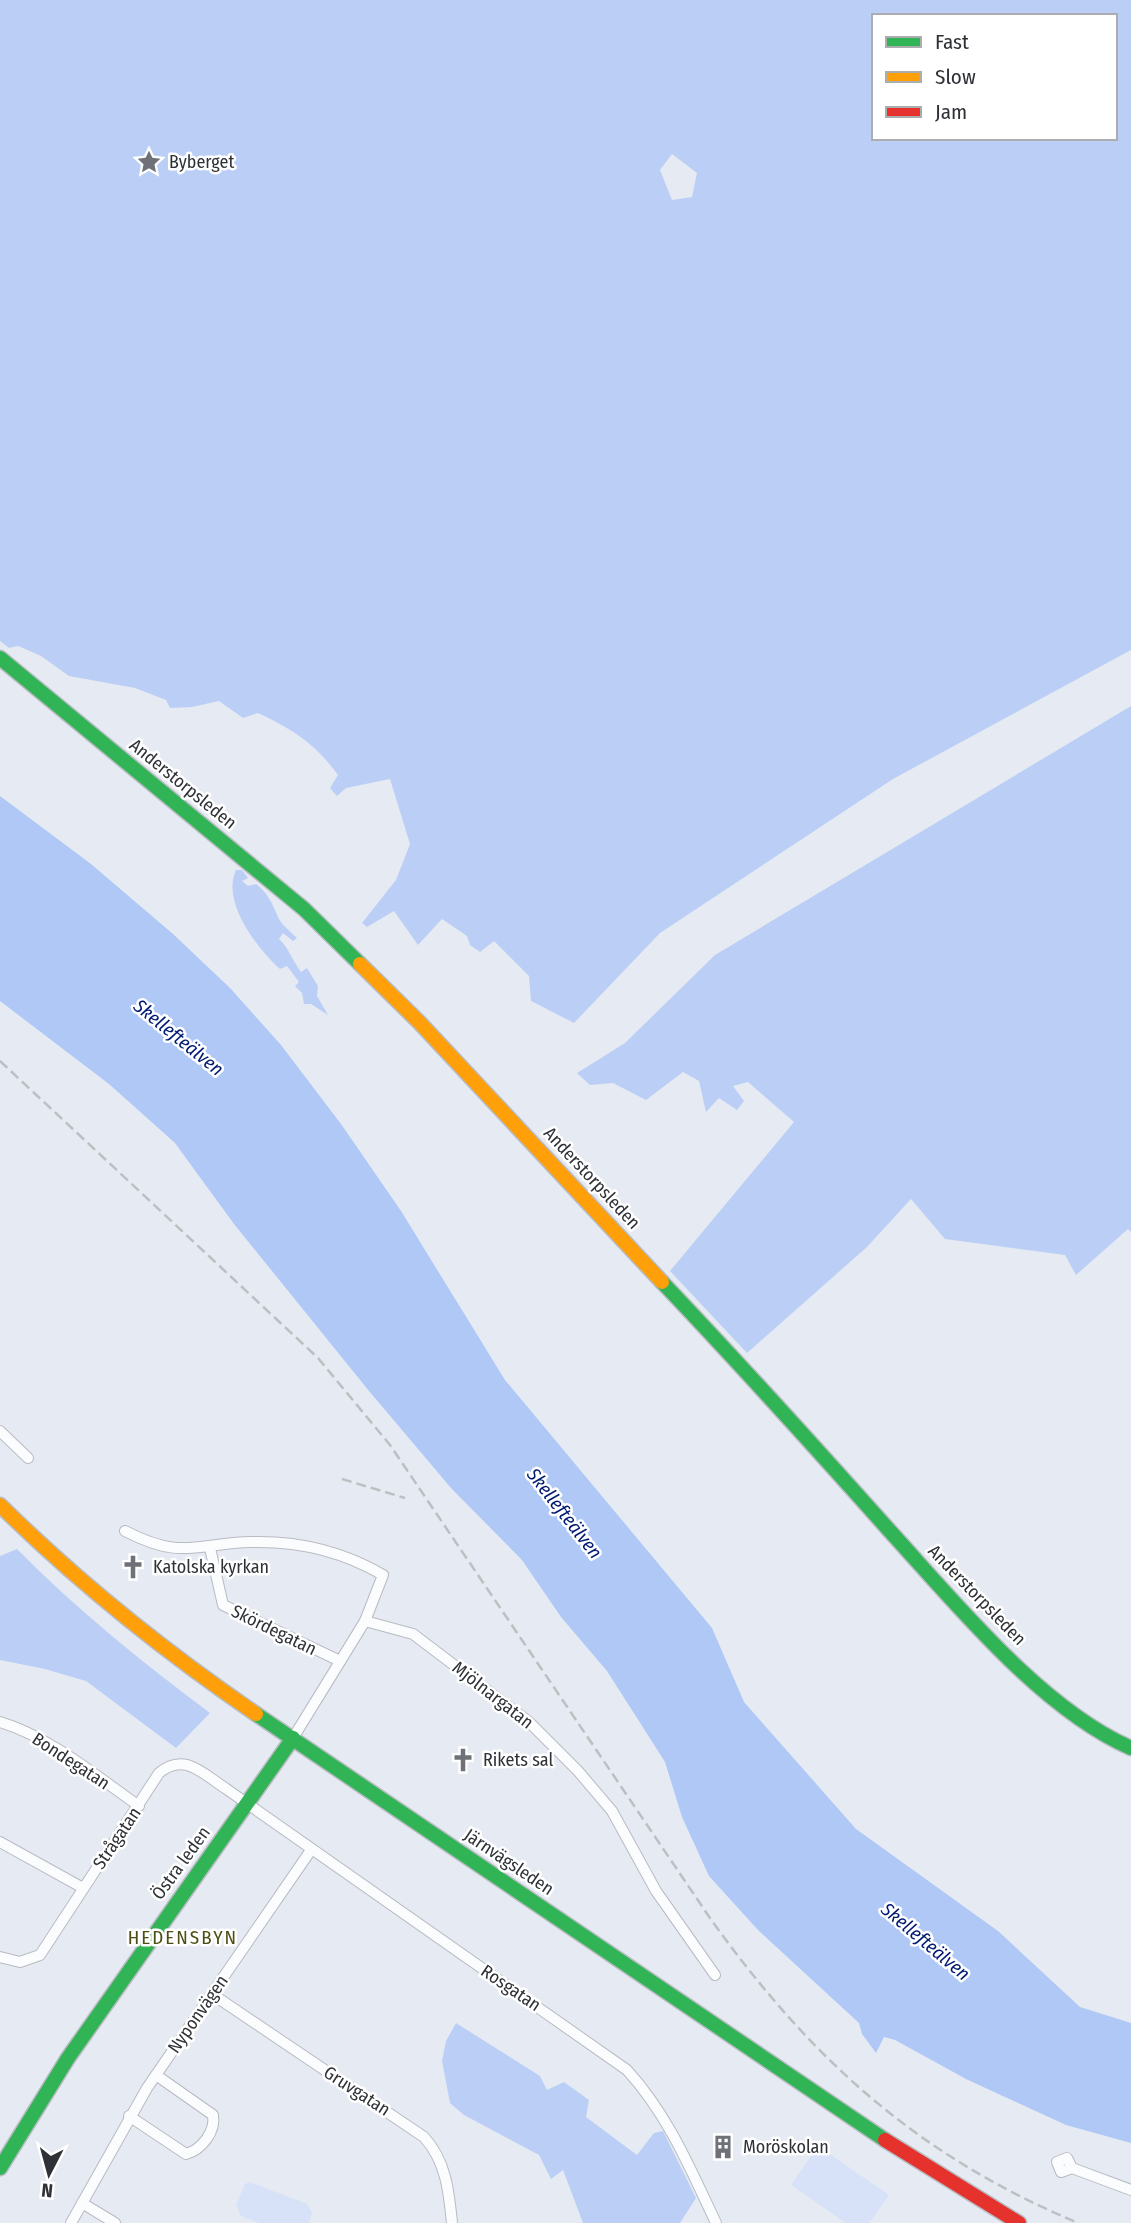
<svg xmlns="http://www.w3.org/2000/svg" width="1131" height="2223" font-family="'Fira Sans Condensed',sans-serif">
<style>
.green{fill:#d7e2f8}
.forest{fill:#bbcff6;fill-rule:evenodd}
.water{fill:#afc8f6}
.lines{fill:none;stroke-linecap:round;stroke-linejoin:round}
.street-casing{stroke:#b8bbc2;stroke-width:12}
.fast-casing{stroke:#b8bbc2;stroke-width:17}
.slow-casing{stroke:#b8bbc2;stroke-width:17}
.jam-casing{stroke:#b8bbc2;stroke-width:17}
.street{stroke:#fbfcfd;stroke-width:10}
.fast{stroke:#30b455;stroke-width:14}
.slow{stroke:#ff9f0a;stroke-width:14}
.jam{stroke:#e5322d;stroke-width:14}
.rail{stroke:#bdbfc1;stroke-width:2.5;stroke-dasharray:10 5;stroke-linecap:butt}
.labels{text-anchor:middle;stroke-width:5;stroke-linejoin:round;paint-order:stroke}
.poi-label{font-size:18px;fill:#2e3136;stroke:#fff;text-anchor:start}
.street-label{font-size:18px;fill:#2e3136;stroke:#fff}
.water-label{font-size:19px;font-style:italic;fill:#001a72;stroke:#fff}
.neighbourhood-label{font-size:19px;letter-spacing:2px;fill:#4c4f14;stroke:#fff}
</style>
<rect width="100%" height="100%" fill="#e6eaf3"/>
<g class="green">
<polygon points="818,2146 889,2195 869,2223 846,2223 791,2185"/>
<polygon points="250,2182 307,2204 312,2213 309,2223 259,2223 241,2216 236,2205 245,2184"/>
</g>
<g class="forest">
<path d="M0,0H1131V650L893,779L660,933L574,1023L531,1001L529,976L494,941L480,952L470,945L467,936L442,919L418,945L394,911L367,927L362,923L396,880L410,844L390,779L346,788L337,796L330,788L338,775C316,744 292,729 258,713L243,718L219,701L192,707L170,708L166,700L135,688L69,676L41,656L18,646L9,648L0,641ZM874,16H1115V138H874ZM672,154L697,173L692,197L672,200L660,170Z"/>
<polygon points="1131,706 1131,1232 1128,1229 1076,1275 1065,1255 945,1239 911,1199 867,1247 747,1353 670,1271 794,1122 748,1082 733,1086 744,1101 737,1110 719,1098 706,1112 699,1081 683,1072 646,1100 613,1083 590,1085 577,1073 625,1043 715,955"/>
<path d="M236,870H242L248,878L242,881L248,886L256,884C268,893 272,903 278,917C281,924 291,932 297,938L293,941L283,933L279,939C289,948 292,960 301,972L307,968L318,986L317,996L328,1015L311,1004H304L302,993L295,986L299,982L287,966L280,969C257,948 221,902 236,870Z"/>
<path d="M17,1549C76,1609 143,1663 210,1713L176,1748L86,1681L45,1669L0,1660V1556Z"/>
<polygon points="456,2023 540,2076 547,2090 564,2082 589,2100 586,2117 637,2155 654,2133 663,2131 696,2198 680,2223 583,2223 563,2170 551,2179 539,2155 464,2115 450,2103 442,2061 446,2041"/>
</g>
<polygon class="water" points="0,796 91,864 173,934 230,988 281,1045 341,1124 401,1211 505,1380 712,1628 744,1702 856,1829 998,1931 1080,2007 1131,2023 1131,2143 1066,2125 966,2079 895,2040 884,2037 876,2053 862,2034 859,2023 758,1930 709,1876 682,1817 665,1762 607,1671 561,1617 522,1560 451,1488 369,1391 234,1224 175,1143 109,1084 0,1001"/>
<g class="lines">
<g class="street-casing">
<g id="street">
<polyline points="0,1431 28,1458"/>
<path d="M125,1531C183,1561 196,1543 252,1542C298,1541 344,1552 383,1575L365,1621L293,1738"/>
<polyline points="210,1548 223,1605 340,1661"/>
<polyline points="365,1621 413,1634 529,1722 578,1771 612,1811 656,1891 715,1975"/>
<path d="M0,1722C50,1737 96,1776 139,1806"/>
<polyline points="0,1842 83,1888"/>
<path d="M0,1957L20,1962L40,1955L159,1773C184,1752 202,1773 225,1788L627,2070C668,2115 690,2168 716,2223"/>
<path d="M212,1994L424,2137C446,2161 449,2192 452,2223"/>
<path d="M129,2116L186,2154C201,2150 216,2132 213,2115L156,2075"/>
<polyline points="1072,2168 1067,2158 1057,2162 1061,2172 1072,2168 1131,2190"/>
<polyline points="82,2203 115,2223"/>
<polyline points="71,2223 147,2088 311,1850"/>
</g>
</g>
<g class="fast-casing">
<g id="fast">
<polyline points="0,658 304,909 360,964"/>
<path d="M662,1282C739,1363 814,1446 888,1529C954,1601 1041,1709 1131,1748"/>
<polyline points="256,1714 885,2140"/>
<polyline points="0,2168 68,2058 293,1738"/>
</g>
</g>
<g class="slow-casing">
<g id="slow">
<polyline points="360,964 419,1022 662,1282"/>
<path d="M0,1505C79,1583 164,1651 256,1714"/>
</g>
</g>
<g class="jam-casing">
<polyline id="jam" points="885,2140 1019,2223"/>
</g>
<use href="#street" class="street"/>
<use href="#fast" class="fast"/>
<use href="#slow" class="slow"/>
<use href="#jam" class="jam"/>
<g class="rail">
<path d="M0,1061L318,1358L390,1445L712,1921C813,2061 917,2155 1078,2223"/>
<polyline points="342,1479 405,1498"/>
</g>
</g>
<defs>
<g id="sight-bare" transform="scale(1.89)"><path d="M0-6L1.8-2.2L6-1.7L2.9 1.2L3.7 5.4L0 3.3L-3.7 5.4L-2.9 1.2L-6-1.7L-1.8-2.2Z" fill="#6e7278" stroke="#fff" stroke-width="2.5" paint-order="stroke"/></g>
<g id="church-bare" transform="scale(1.89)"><path d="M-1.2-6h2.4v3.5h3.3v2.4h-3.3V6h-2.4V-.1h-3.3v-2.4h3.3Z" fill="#6e7278" stroke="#fff" stroke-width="2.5" paint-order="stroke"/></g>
<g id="building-bare" transform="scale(1.89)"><path d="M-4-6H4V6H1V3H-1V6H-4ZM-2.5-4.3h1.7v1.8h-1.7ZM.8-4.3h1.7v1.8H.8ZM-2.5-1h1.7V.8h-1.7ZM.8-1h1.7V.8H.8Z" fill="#6e7278" stroke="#fff" stroke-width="2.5" paint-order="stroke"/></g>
</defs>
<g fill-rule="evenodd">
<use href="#sight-bare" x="149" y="162"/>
<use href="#church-bare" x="133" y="1567"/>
<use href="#church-bare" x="463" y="1760"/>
<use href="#building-bare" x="723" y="2147"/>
</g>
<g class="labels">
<g class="poi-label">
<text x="169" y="168">Byberget</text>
<text x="153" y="1573">Katolska kyrkan</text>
<text x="483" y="1766">Rikets sal</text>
<text x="743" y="2153">Moröskolan</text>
</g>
<g class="street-label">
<text transform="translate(183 784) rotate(39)" y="6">Anderstorpsleden</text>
<text transform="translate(592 1178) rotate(47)" y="6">Anderstorpsleden</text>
<text transform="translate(977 1595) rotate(46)" y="6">Anderstorpsleden</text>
<text transform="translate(274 1630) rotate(26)" y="6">Skördegatan</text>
<text transform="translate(493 1695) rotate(38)" y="6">Mjölnargatan</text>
<text transform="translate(71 1761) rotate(33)" y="6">Bondegatan</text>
<text transform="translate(117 1838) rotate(-56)" y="6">Strågatan</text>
<text transform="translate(509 1862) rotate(34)" y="6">Järnvägsleden</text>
<text transform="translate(181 1863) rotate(-54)" y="6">Östra leden</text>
<text transform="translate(511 1988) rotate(34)" y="6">Rosgatan</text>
<text transform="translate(198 2014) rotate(-55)" y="6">Nyponvägen</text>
<text transform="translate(357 2091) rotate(33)" y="6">Gruvgatan</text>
</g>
<g class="water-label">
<text transform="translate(179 1037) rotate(39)" y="7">Skellefteälven</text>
<text transform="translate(565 1513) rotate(52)" y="7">Skellefteälven</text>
<text transform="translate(926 1941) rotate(40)" y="7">Skellefteälven</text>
</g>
<g class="neighbourhood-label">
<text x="183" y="1944">HEDENSBYN</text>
</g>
</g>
<rect x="872" y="14" width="245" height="126" fill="#ffffff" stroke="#abadaf" stroke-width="2"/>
<rect x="886" y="37" width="35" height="10" fill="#30b455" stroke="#abadaf" stroke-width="2"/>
<text x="935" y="49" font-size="21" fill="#2e3136">Fast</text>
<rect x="886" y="72" width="35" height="10" fill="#ff9f0a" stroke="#abadaf" stroke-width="2"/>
<text x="935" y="84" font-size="21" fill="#2e3136">Slow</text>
<rect x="886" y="107" width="35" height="10" fill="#e5322d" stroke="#abadaf" stroke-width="2"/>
<text x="935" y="119" font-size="21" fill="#2e3136">Jam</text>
<g transform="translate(49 2174) rotate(186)" stroke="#ffffff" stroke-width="5" paint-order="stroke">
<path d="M0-5L12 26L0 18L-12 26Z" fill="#2e3136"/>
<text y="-10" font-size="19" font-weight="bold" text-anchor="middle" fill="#2e3136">N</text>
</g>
</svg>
